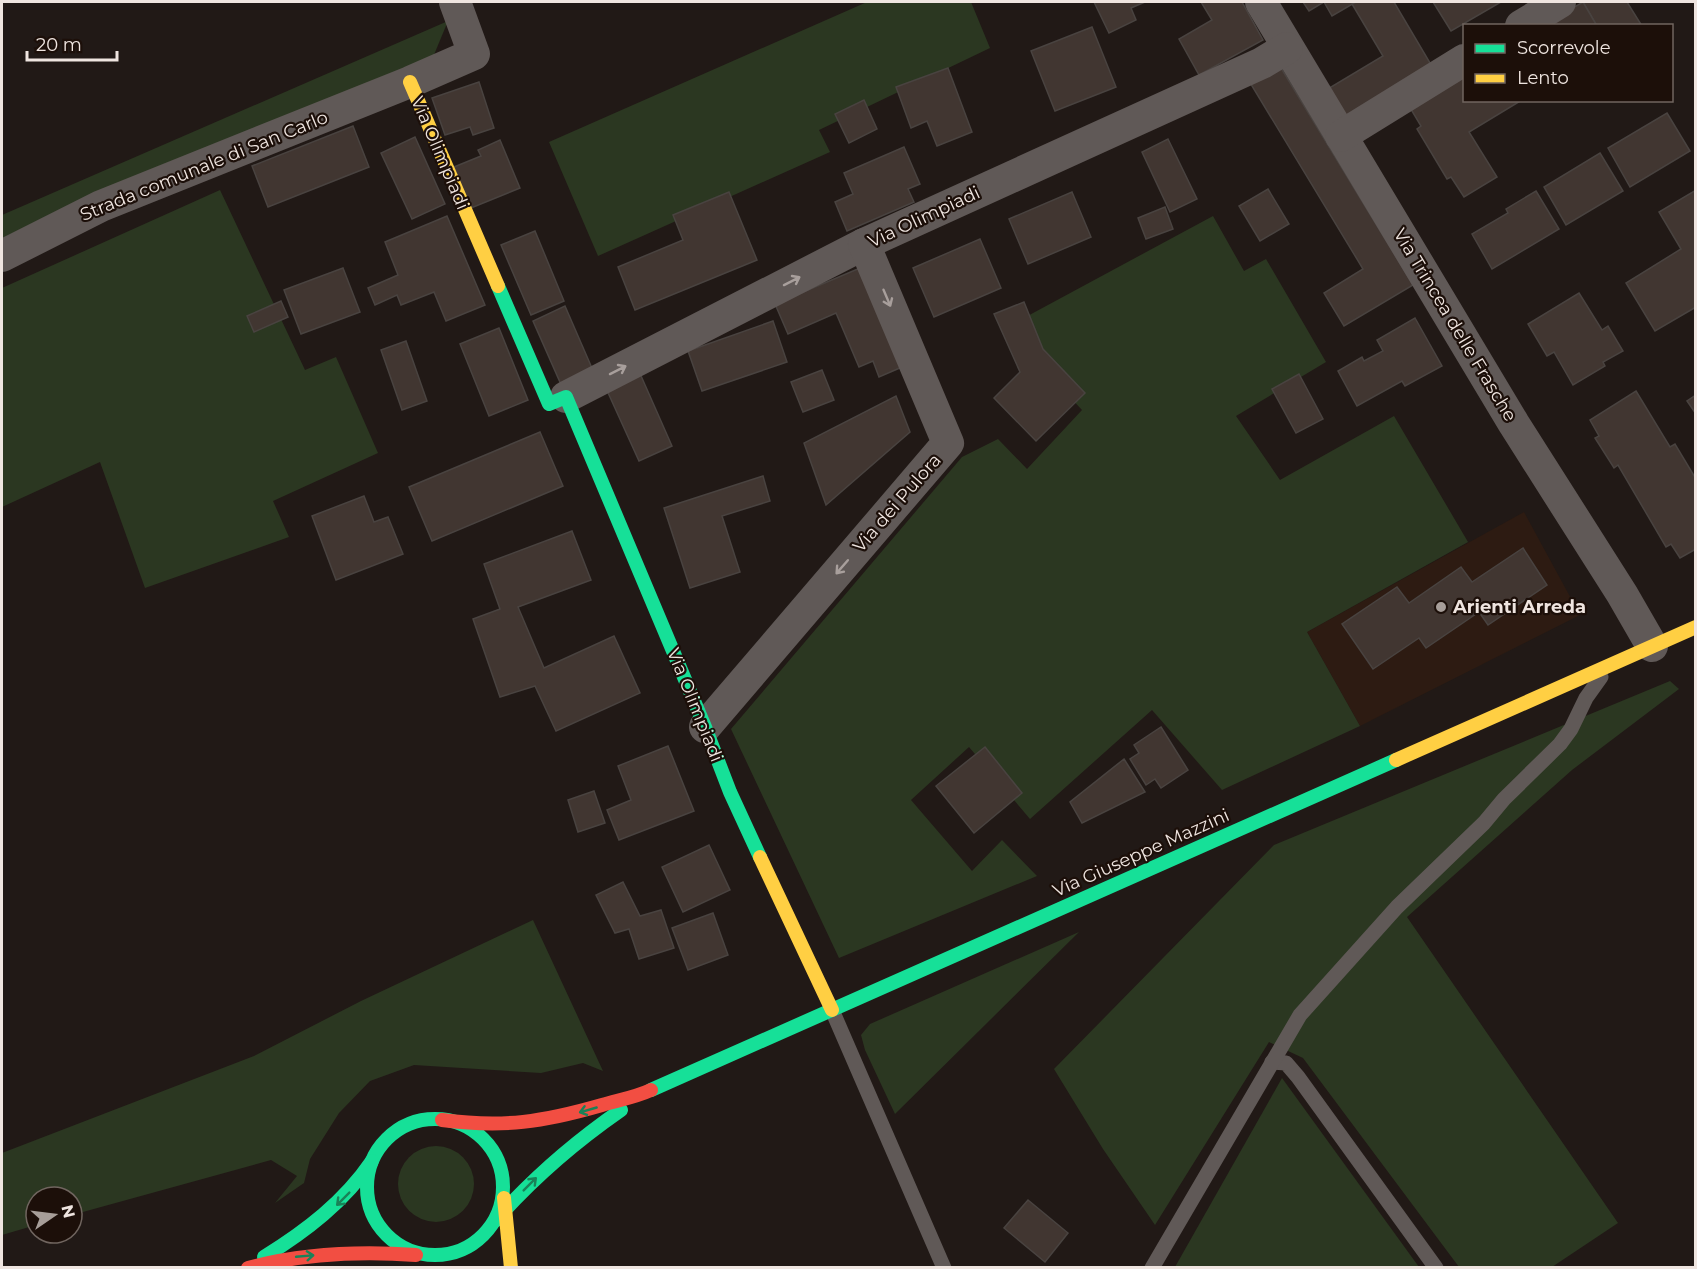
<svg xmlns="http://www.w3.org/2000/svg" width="1697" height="1269" font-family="Montserrat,sans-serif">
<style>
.built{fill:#2d1b12}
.green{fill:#2b3721}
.building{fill:#413631;stroke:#494340;stroke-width:1.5}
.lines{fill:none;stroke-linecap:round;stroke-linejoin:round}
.lane{stroke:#605957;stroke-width:15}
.street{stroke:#605957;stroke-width:32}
.fast{stroke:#16e098;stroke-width:14}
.slow{stroke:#ffcf43;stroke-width:14}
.jam{stroke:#f24e42;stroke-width:14}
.oneway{stroke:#a89f9c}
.oneway2{stroke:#198258}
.poi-dot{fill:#a79e99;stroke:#1c0f09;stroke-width:2}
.labels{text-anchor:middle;stroke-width:4.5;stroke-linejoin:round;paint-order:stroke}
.street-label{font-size:18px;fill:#efe5e0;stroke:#1c0f09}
.poi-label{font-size:18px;font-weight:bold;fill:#efe5e0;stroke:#1c0f09;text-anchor:start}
</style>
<rect width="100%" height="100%" fill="#211916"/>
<polygon class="built" points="1524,512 1580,615 1360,726 1307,632"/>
<g class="green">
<polygon points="867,2 971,2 990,48 819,130 830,152 598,256 549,142"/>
<polygon points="448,21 431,62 2,252 2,215"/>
<polygon points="220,190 305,370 336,357 378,453 273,501 289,537 145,588 100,462 2,507 2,288"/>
<polygon points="1213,216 1244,271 1266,259 1326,362 1236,416 1280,480 1394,416 1468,542 1307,632 1360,726 1222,790 1152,710 1030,819 969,747 911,800 972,871 1002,840 1037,876 839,958 731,729 962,457 998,439 1027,469 1082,410 1042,367 1022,319"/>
<polygon points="1670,681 1679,689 1572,770 1407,917 1618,1223 1552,1267 1459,1267 1303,1058 1269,1042 1155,1225 1103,1149 1054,1069 1274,845"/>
<polygon points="533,920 603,1071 583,1063 541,1073 414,1065 370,1081 339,1113 310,1159 304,1183 275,1203 297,1176 271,1160 72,1215 72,1197 36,1197 36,1225 2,1235 2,1153 254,1056 361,1001"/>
<polygon points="1079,932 895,1114 865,1050 861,1035 870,1024"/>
<polygon points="1282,1078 1419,1267 1175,1267"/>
<circle cx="436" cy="1184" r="38"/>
</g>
<g class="building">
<polygon points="1094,2 1145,2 1131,8 1136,20 1109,33"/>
<polygon points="1201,2 1242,2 1263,40 1199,75 1179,39 1212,20"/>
<polygon points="1303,2 1324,2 1309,11"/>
<polygon points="1324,2 1356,2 1332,16"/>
<polygon points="1356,2 1394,2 1433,68 1345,121 1326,90 1383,56 1352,4"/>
<polygon points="1433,2 1501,2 1451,31"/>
<polygon points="1583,2 1627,2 1642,26 1597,26"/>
<polygon points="1583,2 1597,26 1542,26"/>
<polygon points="1092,27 1116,87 1055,111 1031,51"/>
<polygon points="1278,63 1413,285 1344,326 1324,293 1363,269 1249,81"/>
<polygon points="948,68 972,132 937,146 927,121 911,128 896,87"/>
<polygon points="1464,73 1464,100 1522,100 1469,132 1497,177 1464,197 1451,177 1447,179 1417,129 1421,126 1409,106"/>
<polygon points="479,82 494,128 473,135 470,127 445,135 432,98"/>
<polygon points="864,100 877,129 849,143 835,114"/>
<polygon points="1667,113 1690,151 1630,187 1608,148"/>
<polygon points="353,126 369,167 268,207 252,166"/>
<polygon points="415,137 445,204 412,219 381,153"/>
<polygon points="1168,139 1197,199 1170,212 1142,152"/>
<polygon points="500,140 520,188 471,208 454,167 481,156 478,150"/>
<polygon points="904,147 920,184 908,189 914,202 847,231 835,202 853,194 844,173"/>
<polygon points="1600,153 1623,191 1566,225 1544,187"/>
<polygon points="1268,189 1289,224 1260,241 1239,206"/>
<polygon points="1696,190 1696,307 1655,331 1626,283 1681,249 1659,212"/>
<polygon points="1536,191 1559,229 1492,269 1472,234 1508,213 1506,209"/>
<polygon points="729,192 757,260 635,310 618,267 683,240 673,215"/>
<polygon points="1072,192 1091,237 1028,264 1009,219"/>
<polygon points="1165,207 1173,229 1146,239 1138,218"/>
<polygon points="447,216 485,305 446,321 434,292 401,305 397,295 375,305 368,288 398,275 385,242"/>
<polygon points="535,231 564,301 531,315 501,245"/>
<polygon points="980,239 1001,288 934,317 913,268"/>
<polygon points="343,268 360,312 301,334 284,290"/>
<polygon points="860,268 902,367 879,377 873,361 859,367 836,313 788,334 775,304"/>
<polygon points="1579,293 1602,330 1608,326 1623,351 1603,362 1605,366 1573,385 1554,352 1547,356 1528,324"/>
<polygon points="281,301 288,317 254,332 247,316"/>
<polygon points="1024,302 1043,349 1085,393 1036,441 994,398 1020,372 994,314"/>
<polygon points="565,306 595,375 563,389 533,321"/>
<polygon points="1415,318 1442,366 1405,386 1402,381 1357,406 1338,371 1362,357 1364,361 1383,351 1377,340"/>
<polygon points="773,321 787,362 702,391 688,351"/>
<polygon points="499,328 528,400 489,416 460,344"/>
<polygon points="406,341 427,401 402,410 381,350"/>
<polygon points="638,369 672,446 639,461 604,384"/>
<polygon points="822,370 834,400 803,412 791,382"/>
<polygon points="1299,374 1323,419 1296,433 1272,389"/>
<polygon points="1636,391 1670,447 1675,444 1696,479 1696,549 1680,558 1671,544 1666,547 1618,465 1614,468 1595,438 1599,436 1590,420"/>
<polygon points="1696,395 1696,414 1687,401"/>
<polygon points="896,396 910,432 826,505 804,443"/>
<polygon points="540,432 563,486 432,541 409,487"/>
<polygon points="763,476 770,501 722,516 740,572 690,588 664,508"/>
<polygon points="364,496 374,522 388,517 403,554 336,580 312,516"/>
<polygon points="572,531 591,580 518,607 544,668 614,636 640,693 556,731 535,686 500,697 473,619 500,609 484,564"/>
<polygon points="1523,548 1547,585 1488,625 1479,612 1426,648 1419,638 1373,669 1342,624 1397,587 1409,603 1461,567 1472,582"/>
<polygon points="1161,727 1188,770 1161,788 1155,779 1146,785 1130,759 1139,753 1134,745"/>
<polygon points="668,746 694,811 619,840 607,810 631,800 618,766"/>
<polygon points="985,747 1022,793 974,833 936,786"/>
<polygon points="1124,759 1145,792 1082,823 1070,802"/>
<polygon points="594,791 605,823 578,832 568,800"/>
<polygon points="709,845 730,890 683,912 662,867"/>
<polygon points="623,882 640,916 661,910 674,948 639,959 629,929 615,933 596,895"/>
<polygon points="713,913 728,955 688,970 672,928"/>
<polygon points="1028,1200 1068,1233 1045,1262 1004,1228"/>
</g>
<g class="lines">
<g class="lane">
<polyline points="832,1010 944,1268"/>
<polyline points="1272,1062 1286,1063 1298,1077 1436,1268"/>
<polyline points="1152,1268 1300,1015 1397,907 1484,823 1504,799 1560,744 1571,729 1586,698 1601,677"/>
</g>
<g class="street">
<polyline points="1261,2 1514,424 1622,594 1652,646"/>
<polyline points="1521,26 1560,2"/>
<polyline points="1341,136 1464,60"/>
<polyline points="2,256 101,206 410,82 474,54 455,2"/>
<polyline points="566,397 864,244 1262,63 1287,48"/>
<polyline points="705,727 948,443 864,244"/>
</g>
<g class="fast">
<polyline points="498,286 549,404 566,397 705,727 730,792 760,857"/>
<polyline points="651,1090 1396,760"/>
<circle cx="435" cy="1187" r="68"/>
<path d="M496,1220C533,1178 575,1142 621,1110"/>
<path d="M264,1257C306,1231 344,1202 372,1161"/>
</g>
<g class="slow">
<polyline points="410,82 498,286"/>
<polyline points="1396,760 1696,627"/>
<polyline points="760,857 832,1010"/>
<polyline points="504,1198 511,1268"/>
</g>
<g class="jam">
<path d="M442,1120C504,1128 543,1122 602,1105C619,1100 636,1097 651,1090"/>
<path d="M248,1268C304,1253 359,1251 416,1255"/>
</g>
</g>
<defs><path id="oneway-shaft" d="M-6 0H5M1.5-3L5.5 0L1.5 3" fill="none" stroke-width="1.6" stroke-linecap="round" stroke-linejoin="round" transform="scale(1.5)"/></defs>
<g class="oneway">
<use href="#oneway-shaft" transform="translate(792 281) rotate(-27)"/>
<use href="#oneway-shaft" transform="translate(887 298) rotate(67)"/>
<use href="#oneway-shaft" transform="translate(618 370) rotate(-27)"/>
<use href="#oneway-shaft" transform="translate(842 567) rotate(131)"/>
</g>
<g class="oneway2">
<use href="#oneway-shaft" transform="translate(588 1110) rotate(164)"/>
<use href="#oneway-shaft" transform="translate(530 1184) rotate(-45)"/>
<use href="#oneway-shaft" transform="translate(343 1199) rotate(135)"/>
<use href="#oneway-shaft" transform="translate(305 1256) rotate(-5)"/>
</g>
<circle class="poi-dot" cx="1441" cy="607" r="6"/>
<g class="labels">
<g class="street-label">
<text transform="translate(440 153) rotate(67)" y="6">Via Olimpiadi</text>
<text transform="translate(204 166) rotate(-22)" y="6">Strada comunale di San Carlo</text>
<text transform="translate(924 217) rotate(-25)" y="6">Via Olimpiadi</text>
<text transform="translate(1455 325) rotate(59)" y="6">Via Trincea delle Frasche</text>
<text transform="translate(897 503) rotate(-49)" y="6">Via dei Pulora</text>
<text transform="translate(695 705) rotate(68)" y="6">Via Olimpiadi</text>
<text transform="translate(1141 853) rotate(-24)" y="6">Via Giuseppe Mazzini</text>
</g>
<g class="poi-label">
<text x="1453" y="613">Arienti Arreda</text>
</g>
</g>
<rect width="1697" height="1269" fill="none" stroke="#efe5e0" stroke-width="6"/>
<rect x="1463" y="24" width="210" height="78" fill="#1c0f09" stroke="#70655f" stroke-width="1.5"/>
<rect x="1475" y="44" width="30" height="9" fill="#16e098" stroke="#70655f" stroke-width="1.5"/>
<text x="1517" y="54" font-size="18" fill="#efe5e0">Scorrevole</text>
<rect x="1475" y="74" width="30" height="9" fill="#ffcf43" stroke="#70655f" stroke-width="1.5"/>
<text x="1517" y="84" font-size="18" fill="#efe5e0">Lento</text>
<g transform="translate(54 1215) rotate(76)"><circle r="28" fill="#1c0f09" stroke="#70655f" stroke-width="1.5"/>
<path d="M0-4.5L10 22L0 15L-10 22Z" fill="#a79e99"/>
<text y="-9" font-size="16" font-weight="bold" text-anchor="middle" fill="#efe5e0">N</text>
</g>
<path d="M27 51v9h90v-9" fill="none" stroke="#efe5e0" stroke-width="3"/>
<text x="36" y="51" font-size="18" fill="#efe5e0" stroke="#1c0f09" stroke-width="4.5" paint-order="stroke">20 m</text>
</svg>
